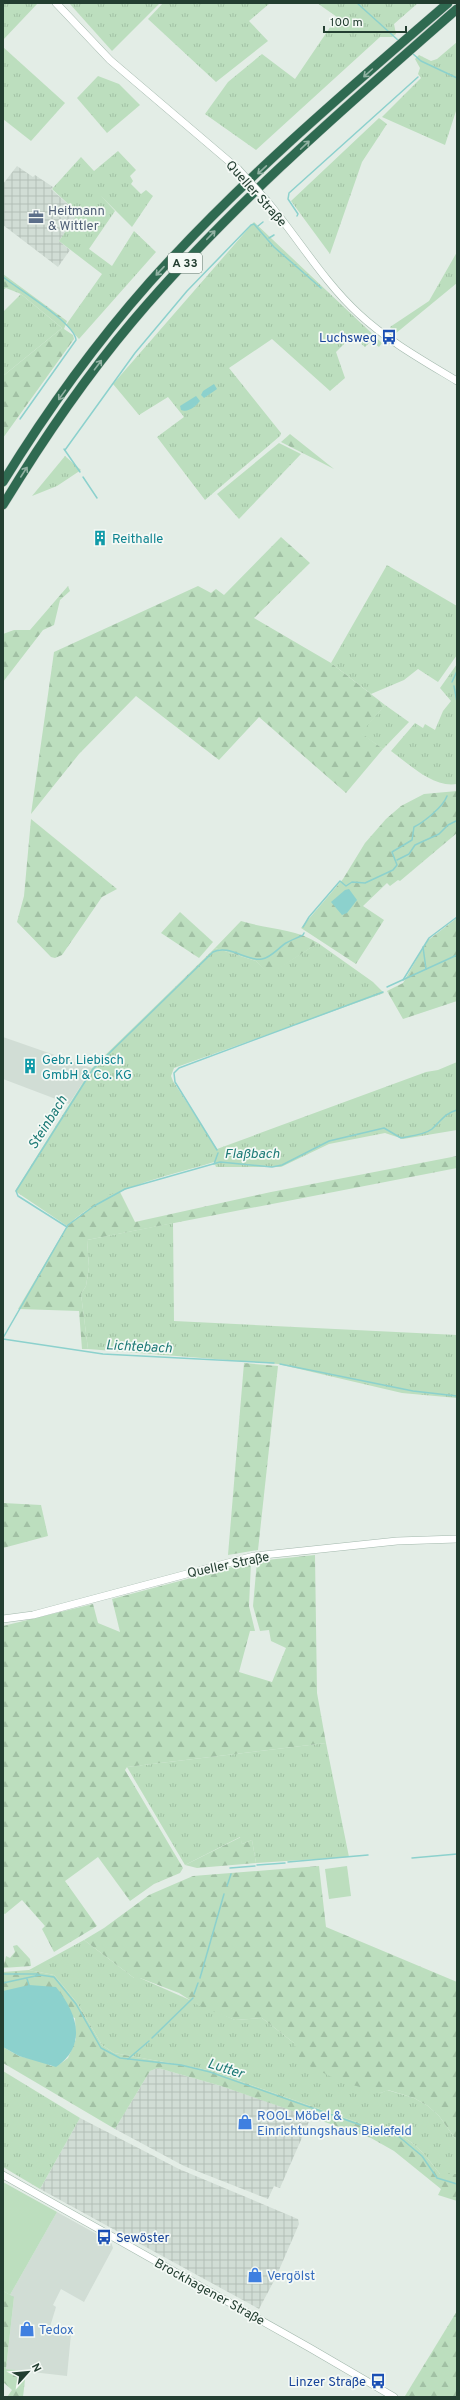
<svg xmlns="http://www.w3.org/2000/svg" width="460" height="2400" font-family="Overpass,sans-serif">
<style>
.built{fill:#d1ddd5}
.industrial{fill:url(#industrial-grid)}
.grass{fill:url(#grass-tufts)}
.forest{fill:url(#forest-firs)}
.garden{fill:#bcdebe}
.water{fill:#8cd1cd}
.lines{fill:none;stroke-linecap:round;stroke-linejoin:round}
.stream{stroke:#8cd1cd;stroke-width:1.5}
.secondary-casing{stroke:#a2b8ac;stroke-width:8}
.highway-casing{stroke:#c1c9c5;stroke-width:10}
.secondary{stroke:#fff;stroke-width:7}
.highway{stroke:#2f6a51;stroke-width:9}
.secondary-bridge-casing{stroke:#a2b8ac;stroke-width:8;stroke-linecap:butt}
.secondary-bridge{stroke:#fff;stroke-width:7}
.oneway{stroke:#92b2a3}
.labels{text-anchor:middle;stroke-width:3.5;stroke-linejoin:round;paint-order:stroke}
.shield{fill:#f4f9f5;stroke:#62766c;stroke-width:1}
.shield-label{font-size:12px;font-weight:bold;fill:#233e31}
.street-label{font-size:13px;fill:#233e31;stroke:#f4f9f5}
.service-label{font-size:13px;fill:#4e5e75;stroke:#f4f9f5;text-anchor:start}
.transit-label{font-size:13px;fill:#164399;stroke:#f4f9f5;text-anchor:end}
.culture-label{font-size:13px;fill:#0d838f;stroke:#f4f9f5;text-anchor:start}
.shop-label{font-size:13px;fill:#366cbe;stroke:#f4f9f5;text-anchor:start}
.water-label{font-size:14px;font-style:italic;fill:#1d7a76;stroke:#f4f9f5}
</style>
<defs>
<pattern id="industrial-grid" width="8" height="8" patternUnits="userSpaceOnUse"><rect width="8" height="8" fill="#d1ddd5"/><path d="M0 4h8M4 0v8" fill="none" stroke="#b3bfb7"/></pattern>
<pattern id="grass-tufts" width="24" height="20" patternUnits="userSpaceOnUse"><rect width="24" height="20" fill="#bcdebe"/><path d="M3 7l-1-3M5 7V3M7 7l1-3M15 17l-1-3M17 17v-4M19 17l1-3" fill="none" stroke="#a1c0a4"/></pattern>
<pattern id="forest-firs" width="22" height="20" patternUnits="userSpaceOnUse"><rect width="22" height="20" fill="#bcdebe"/><path d="M5 1l3.5 6h-7zM16 11l3.5 6h-7z" fill="#a1c0a4"/></pattern>
</defs>
<rect width="100%" height="100%" fill="#e3ede6"/>
<g class="built">
<polygon points="3,1037 92,1068 69,1104 3,1079"/>
<polygon points="57,2212 111,2242 113,2248 84,2302 61,2289 53,2305 56,2307 49,2330 71,2334 67,2376 6,2369 14,2297 10,2295"/>
</g>
<g class="industrial">
<polygon points="17,166 33,177 35,175 53,187 51,189 78,213 59,241 70,250 58,267 3,225 3,184"/>
<polygon points="158,2068 221,2086 311,2117 280,2188 274,2186 268,2199 184,2166 115,2129 150,2071"/>
<polygon points="80,2118 179,2169 298,2219 299,2224 276,2277 259,2309 40,2189"/>
</g>
<g class="grass">
<polygon points="3,3 38,3 3,40"/>
<polygon points="69,3 160,3 112,51"/>
<polygon points="163,3 270,3 249,21 268,41 216,82 148,19"/>
<polygon points="317,3 418,3 394,24 396,34 392,37 380,37 256,150 205,114 228,82 262,54 295,79 337,17"/>
<polygon points="457,42 457,108 445,145 382,117 421,78 418,74 420,68 415,59 419,55 431,61 437,59"/>
<polygon points="3,47 65,103 31,141 3,119"/>
<polygon points="98,76 119,84 140,105 107,133 77,98"/>
<polygon points="379,118 387,124 362,162 330,254 291,201"/>
<polygon points="118,151 136,170 130,176 133,181 131,184 141,194 146,190 153,196 132,227 101,196 115,211 89,249 112,266 134,231 156,252 79,339 66,325 102,274 59,241 78,213 52,189 81,157 94,171"/>
<polygon points="254,222 382,343 379,347 371,341 365,347 352,336 336,352 345,378 330,391 272,339 229,368 281,433 280,436 205,500 157,437 184,417 168,397 139,415 113,384"/>
<polygon points="457,252 457,283 395,334 390,327 429,301"/>
<polygon points="21,294 62,328 3,376 3,312"/>
<polygon points="279,443 301,454 239,519 217,494"/>
<polygon points="65,456 81,470 57,486 32,496"/>
<polygon points="387,565 457,606 457,655 438,682 418,669 404,680 371,694 331,663"/>
<path d="M457,664V784C433,788 409,764 391,751L415,723L423,728L425,724L435,730L443,711L451,701L440,688Z"/>
<polygon points="385,705 409,722 383,749 360,733"/>
<path d="M318,943L373,982L384,993L174,1068L171,1076L173,1081L217,1149L426,1072L438,1070L457,1062V1130L403,1139L385,1133L329,1144L281,1167H216L214,1162C162,1178 108,1187 67,1226L15,1191L92,1068L215,948L256,961L269,974Z"/>
<polygon points="173,1223 174,1321 457,1335 457,1398 402,1393 278,1364 88,1349 81,1294 86,1286 89,1267 87,1240"/>
<polygon points="326,1743 349,1857 256,1863 252,1840 242,1844 240,1837 185,1865 127,1767"/>
<path d="M84,1940L134,1978H140L235,2020L262,2018L294,2043L381,2093L387,2090L414,2098L428,2106L439,2116L457,2141V2174H440C419,2146 406,2132 371,2127L208,2070L114,2053L102,2045L78,2004L54,1975L29,1970Z"/>
<polygon points="3,2071 80,2118 40,2189 3,2167"/>
</g>
<g class="forest">
<polygon points="3,274 67,321 64,329 73,335 74,339 3,438 3,376 62,328 21,294 6,288 3,290"/>
<polygon points="290,434 334,469 281,442"/>
<polygon points="281,537 310,563 254,618 331,663 385,705 361,733 383,749 346,793 259,717 219,760 136,696 79,754 31,814 54,652 198,586 211,593 216,589 224,595"/>
<polygon points="68,586 70,591 60,600 54,625 43,630 3,682 3,634 14,630 30,630"/>
<polygon points="457,791 457,833 400,881 398,880 390,886 387,883 363,906 384,920 356,964 301,928 343,879 365,843 386,819 401,806 424,794"/>
<polygon points="31,819 117,889 102,897 62,955 55,958 51,957 17,922 24,896"/>
<polygon points="180,912 213,942 199,958 161,933"/>
<polygon points="457,918 457,1001 403,1019 387,991 403,983 427,941"/>
<path d="M241,921C266,929 295,928 318,943L269,975L256,961L215,948Z"/>
<polygon points="457,1156 457,1168 87,1240 89,1267 86,1286 81,1294 88,1349 82,1349 79,1311 18,1309 67,1226 93,1205 119,1190 135,1222 271,1192"/>
<polygon points="244,1363 278,1366 258,1550 228,1555"/>
<polygon points="3,1503 41,1505 48,1536 3,1548"/>
<polygon points="315,1555 317,1693 326,1743 127,1767 125,1770 183,1868 180,1873 154,1884 130,1901 98,1857 65,1881 97,1926 54,1952 42,1929 45,1926 22,1900 5,1914 3,1913 3,1626 93,1604 98,1623 120,1632 112,1599 251,1562 249,1606 255,1631 250,1631 239,1672 272,1682 286,1648 271,1641 269,1630 260,1631 253,1606 257,1561"/>
<polygon points="241,1837 242,1844 252,1840 256,1863 197,1868 185,1865"/>
<polygon points="319,1866 326,1927 457,1982 457,2141 439,2116 428,2106 414,2098 388,2090 381,2093 342,2082 301,2062 294,2043 262,2018 235,2020 199,2006 179,1993 140,1978 134,1978 84,1940 104,1928 149,1895 193,1876"/>
<polygon points="17,1945 30,1959 31,1966 3,1968 6,1956 10,1958 15,1952 13,1946"/>
<path d="M29,1970L54,1975L78,2004L102,2045L114,2053L208,2070L371,2127C406,2132 419,2146 440,2174H457V2201L438,2195L441,2189L394,2151L371,2138L221,2086L158,2068L150,2071L115,2129L3,2063V2047L19,2056L41,2061L51,2066L60,2064L68,2058L76,2039L75,2018L3,1991V1972Z"/>
<polygon points="3,2291 14,2297 6,2369 26,2371 23,2397 7,2397 12,2390 3,2382"/>
<polygon points="457,2311 457,2397 407,2397 405,2396"/>
</g>
<g class="garden">
<polygon points="347,1866 351,1896 329,1899 325,1869"/>
<polygon points="3,2182 57,2212 10,2295 3,2291"/>
</g>
<g class="water">
<polygon points="214,384 217,389 204,398 201,395 203,391"/>
<path d="M196,396L200,401C196,406 188,413 181,410L180,406Z"/>
<polygon points="349,889 357,900 347,913 342,915 331,902 345,890"/>
<path d="M29,1985L56,1987C77,2013 88,2045 56,2067L19,2056L3,2047V1991Z"/>
</g>
<g class="lines">
<g class="stream">
<polyline points="357,3 399,41"/>
<polyline points="412,53 421,61 457,78"/>
<polyline points="297,216 298,214 288,199 289,193 418,77"/>
<polyline points="258,226 263,222"/>
<polyline points="269,238 274,235"/>
<path d="M3,277C18,289 75,323 76,340L20,419"/>
<polyline points="64,449 80,472"/>
<polyline points="65,450 135,353 187,291 251,225 254,224 274,247 321,288"/>
<polyline points="83,477 97,498"/>
<polyline points="452,682 457,671"/>
<polyline points="454,686 457,702"/>
<polyline points="397,860 409,854 415,845 439,834 448,825 456,821"/>
<path d="M303,927L309,917L340,881L346,886L352,882L365,883L393,870L397,865L392,852L412,840L414,827C424,822 443,807 447,796"/>
<polyline points="423,947 426,969"/>
<polyline points="403,980 429,938 457,917"/>
<polyline points="387,987 457,955"/>
<polyline points="217,1150 175,1082 174,1073 179,1068 383,992"/>
<polyline points="214,1164 218,1153"/>
<path d="M67,1227L18,1196L16,1191L93,1069L213,952C229,944 247,962 262,959C272,957 278,948 286,943C291,940 297,938 303,935L304,933"/>
<path d="M3,1338L68,1225L94,1206L125,1189L220,1162L272,1167L282,1165L329,1141L384,1128L401,1138C411,1136 424,1135 432,1129C441,1121 445,1113 457,1110"/>
<polyline points="3,1339 103,1354 274,1363"/>
<polyline points="280,1364 413,1391 457,1396"/>
<polyline points="412,1858 457,1854"/>
<polyline points="288,1862 368,1855"/>
<polyline points="257,1865 285,1863"/>
<polyline points="230,1868 255,1866"/>
<polyline points="227,1886 231,1874"/>
<polyline points="3,1974 38,1974"/>
<polyline points="200,1978 224,1894"/>
<polyline points="27,1979 29,1985"/>
<polyline points="3,1983 40,1975 54,1977 76,2004 101,2048 120,2058 181,2065 210,2072 372,2129 390,2131 397,2135 422,2156 437,2178 457,2184"/>
<polyline points="194,1994 198,1983"/>
<polyline points="152,2038 193,1998"/>
<polyline points="128,2059 149,2041"/>
</g>
<g class="secondary-casing">
<g id="secondary">
<polyline points="56,3 110,60 238,169"/>
<path d="M267,201C298,238 324,282 359,314C388,341 424,361 457,381"/>
<polyline points="3,1619 33,1615 254,1556 397,1541 457,1539"/>
<polyline points="3,2175 310,2348 394,2397"/>
</g>
</g>
<g class="highway-casing">
<g id="highway">
<path d="M3,482C46,412 95,344 149,283C240,181 345,92 448,3"/>
<path d="M3,505C42,441 84,379 132,322C229,207 344,108 457,9"/>
</g>
</g>
<use href="#secondary" class="secondary"/>
<use href="#highway" class="highway"/>
<g class="secondary-bridge-casing">
<polyline id="secondary-bridge" points="238,169 267,201"/>
</g>
<use href="#secondary-bridge" class="secondary-bridge"/>
</g>
<defs><path id="oneway-shaft" d="M-6 0H5M1.5-3L5.5 0L1.5 3" fill="none" stroke-width="1.6" stroke-linecap="round" stroke-linejoin="round"/></defs>
<g class="oneway">
<use href="#oneway-shaft" transform="translate(368 73) rotate(138)"/>
<use href="#oneway-shaft" transform="translate(305 145) rotate(-43)"/>
<use href="#oneway-shaft" transform="translate(262 170) rotate(137)"/>
<use href="#oneway-shaft" transform="translate(211 235) rotate(-46)"/>
<use href="#oneway-shaft" transform="translate(160 271) rotate(133)"/>
<use href="#oneway-shaft" transform="translate(98 365) rotate(-53)"/>
<use href="#oneway-shaft" transform="translate(62 395) rotate(126)"/>
<use href="#oneway-shaft" transform="translate(24 472) rotate(-57)"/>
</g>
<defs>
<g id="office-bare" transform="scale(1.2)"><path d="M-6-3h4V-5.5h4V-3h4V5H-6ZM-1-4.5V-3h2v-1.5ZM-6 0V1H6V0Z" fill="#5c6f8a" stroke="#f4f9f5" stroke-width="2.5" paint-order="stroke"/></g>
<g id="bus-bare" transform="scale(1.2)"><path d="M-5-6H5V4H4V6H2V4H-2V6H-4V4H-5ZM-3.5-4V0h7V-4ZM-3.5 1.2v1.5H-2V1.2ZM2 1.2v1.5H3.5V1.2Z" fill="#1a4fb4" stroke="#f4f9f5" stroke-width="2.5" paint-order="stroke"/></g>
<g id="building-bare" transform="scale(1.2)"><path d="M-4-6H4V6H1V3H-1V6H-4ZM-2.5-4.3h1.7v1.8h-1.7ZM.8-4.3h1.7v1.8H.8ZM-2.5-1h1.7V.8h-1.7ZM.8-1h1.7V.8H.8Z" fill="#0f9aa8" stroke="#f4f9f5" stroke-width="2.5" paint-order="stroke"/></g>
<g id="shop-bare" transform="scale(1.2)"><path d="M-5-2.5h2.3a2.7 3.5 0 0 1 5.4 0H5L5.5 6h-11ZM-1.5-2.5h3a1.5 2.3 0 0 0-3 0Z" fill="#3f7fe0" stroke="#f4f9f5" stroke-width="2.5" paint-order="stroke"/></g>
</defs>
<g fill-rule="evenodd">
<use href="#office-bare" x="36" y="217"/>
<use href="#bus-bare" x="389" y="337"/>
<use href="#building-bare" x="100" y="538"/>
<use href="#building-bare" x="30" y="1066"/>
<use href="#shop-bare" x="245" y="2122"/>
<use href="#bus-bare" x="104" y="2237"/>
<use href="#shop-bare" x="255" y="2275"/>
<use href="#shop-bare" x="27" y="2329"/>
<use href="#bus-bare" x="378" y="2381"/>
</g>
<g class="labels">
<rect class="shield" x="168" y="253" width="34" height="20" rx="3"/>
<g class="shield-label">
<text x="185" y="267">A 33</text>
</g>
<g class="street-label">
<text transform="translate(257 193) rotate(48)" y="5">Queller Straße</text>
<text transform="translate(228 1564) rotate(-12)" y="5">Queller Straße</text>
<text transform="translate(210 2291) rotate(29)" y="5">Brockhagener Straße</text>
</g>
<g class="service-label">
<text x="48" y="215">Heitmann<tspan x="48" dy="15">&amp; Wittler</tspan></text>
</g>
<g class="transit-label">
<text x="377" y="342">Luchsweg</text>
<text x="116" y="2242" text-anchor="start">Sewöster</text>
<text x="366" y="2386">Linzer Straße</text>
</g>
<g class="culture-label">
<text x="112" y="543">Reithalle</text>
<text x="42" y="1064">Gebr. Liebisch<tspan x="42" dy="15">GmbH &amp; Co. KG</tspan></text>
</g>
<g class="shop-label">
<text x="257" y="2120">ROOL Möbel &amp;<tspan x="257" dy="15">Einrichtungshaus Bielefeld</tspan></text>
<text x="267" y="2280">Vergölst</text>
<text x="39" y="2334">Tedox</text>
</g>
<g class="water-label">
<text transform="translate(47 1122) rotate(-58)" y="5">Steinbach</text>
<text x="252" y="1158">Flaßbach</text>
<text transform="translate(139 1346) rotate(3)" y="5">Lichtebach</text>
<text transform="translate(226 2068) rotate(18)" y="5">Lutter</text>
</g>
</g>
<rect width="460" height="2400" fill="none" stroke="#233e31" stroke-width="8"/>
<g transform="translate(28 2372) rotate(63)" stroke="#f4f9f5" stroke-width="3" paint-order="stroke">
<path d="M0-3L7 15L0 10L-7 15Z" fill="#233e31"/>
<text y="-6" font-size="11" font-weight="bold" text-anchor="middle" fill="#233e31">N</text>
</g>
<path d="M324 26v6h82v-6" fill="none" stroke="#233e31" stroke-width="2"/>
<text x="330" y="26" font-size="12" fill="#233e31" stroke="#f4f9f5" stroke-width="3" paint-order="stroke">100 m</text>
</svg>
